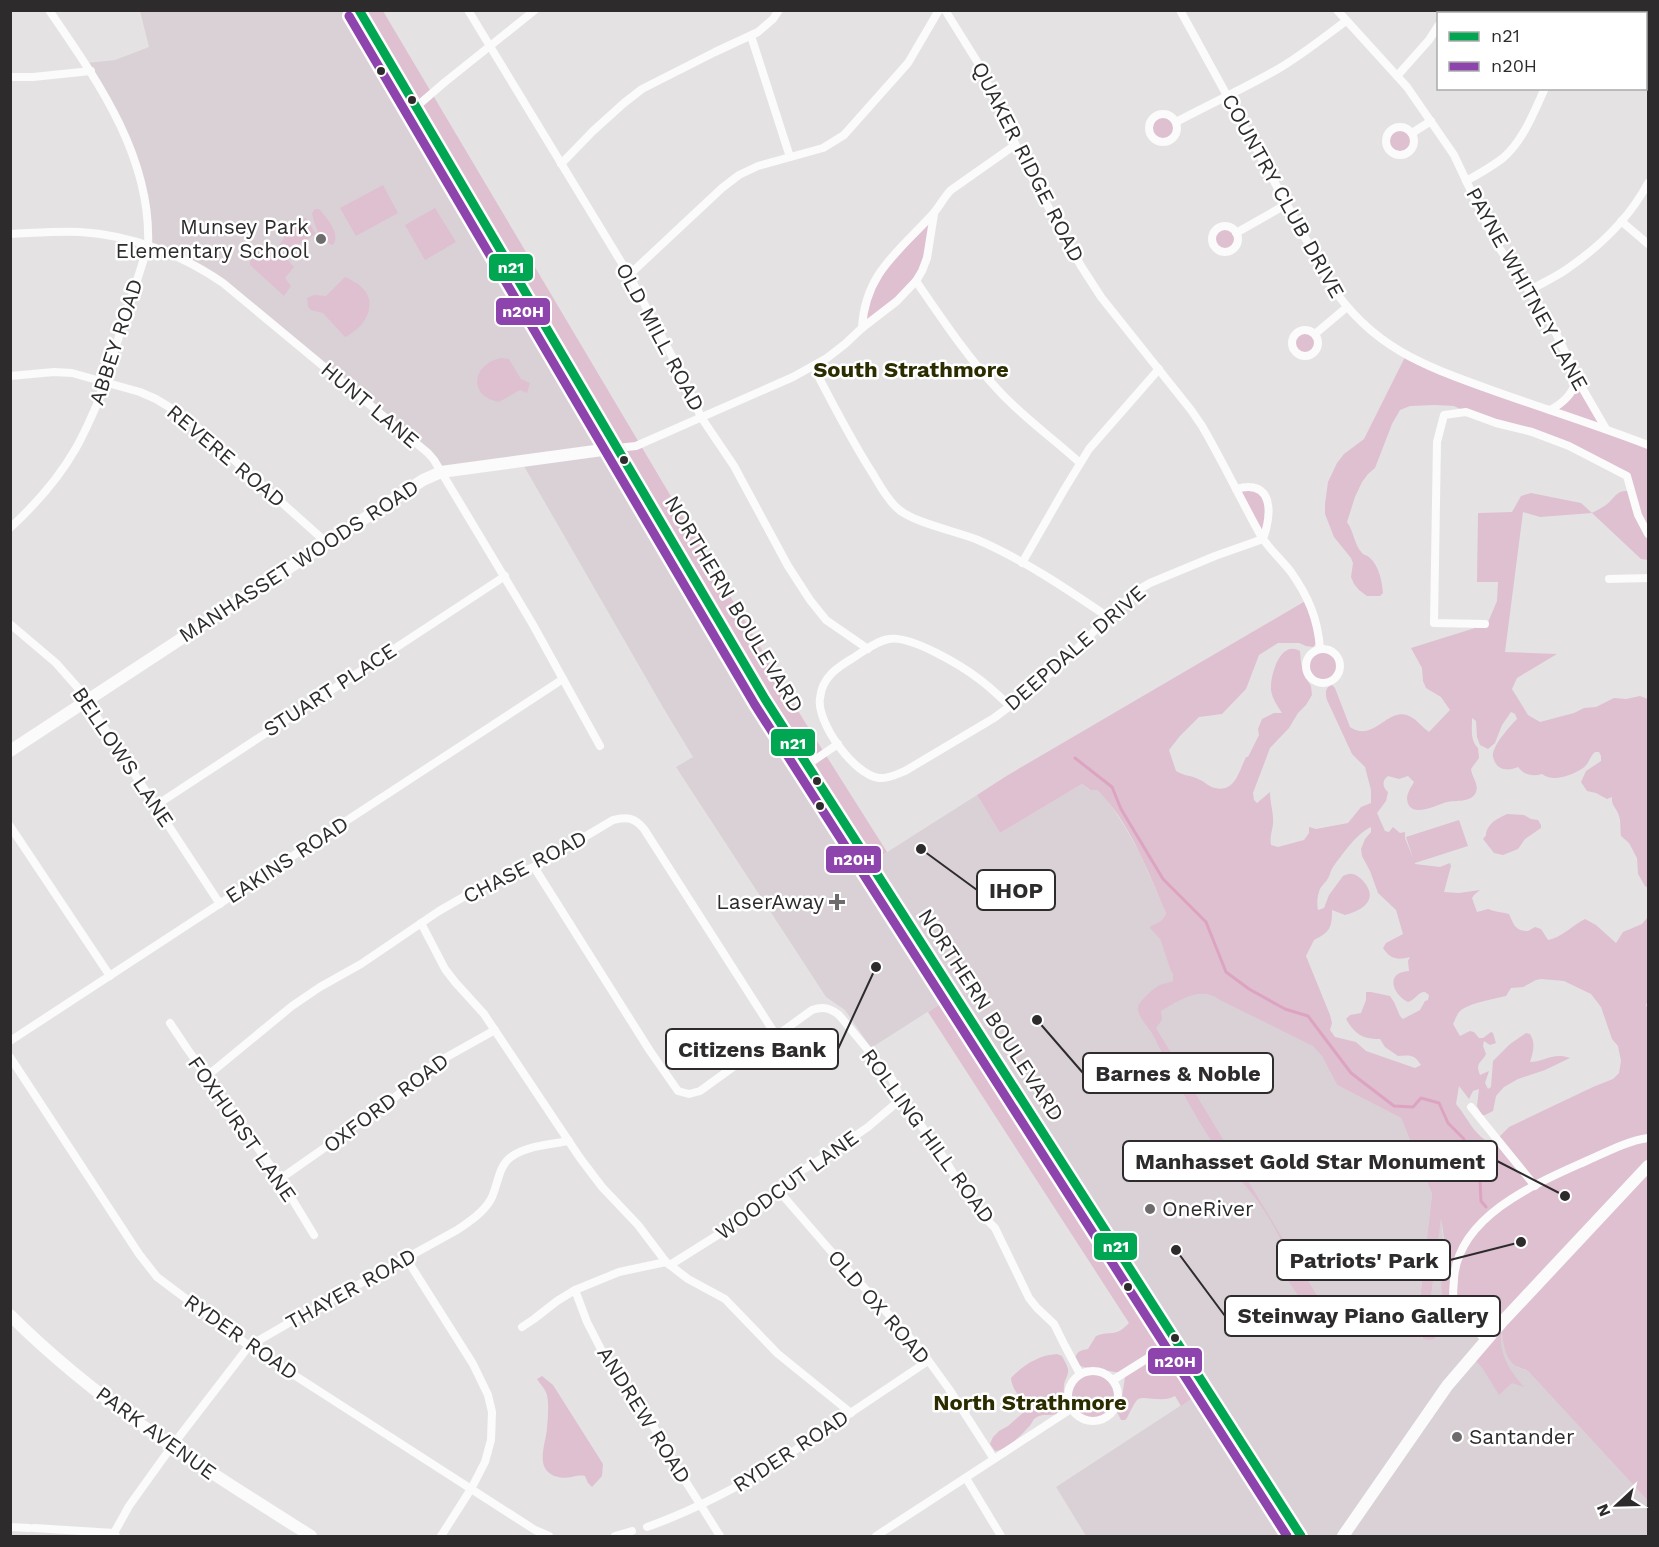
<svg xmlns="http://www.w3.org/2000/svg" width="1659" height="1547" font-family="'Work Sans',sans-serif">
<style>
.built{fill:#dad1d6}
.green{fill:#dec0d0;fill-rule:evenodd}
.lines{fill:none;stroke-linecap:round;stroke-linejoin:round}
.stream{stroke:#dda4c2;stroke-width:3}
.street{stroke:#fbfbfb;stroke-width:8}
.secondary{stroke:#fbfbfb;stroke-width:12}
.primary{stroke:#c8c0c4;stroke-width:14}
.bus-1-casing{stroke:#fff;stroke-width:14}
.bus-2-casing{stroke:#fff;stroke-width:14}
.bus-1{stroke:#00a651;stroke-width:9}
.bus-2{stroke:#8e44ad;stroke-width:9}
.bus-dot{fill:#2d2b2c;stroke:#fff;stroke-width:2}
.poi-dot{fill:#6d6b6c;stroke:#fff;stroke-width:2}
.labels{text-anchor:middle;stroke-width:5;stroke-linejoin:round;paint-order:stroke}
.street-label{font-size:21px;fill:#2d2b2c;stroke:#fff}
.poi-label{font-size:21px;fill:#2d2b2c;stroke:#fff;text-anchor:end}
.neighbourhood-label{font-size:22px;font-weight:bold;fill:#2c2c01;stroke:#fff}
.leader{fill:none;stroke:#2d2b2c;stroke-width:2}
.callout-dot{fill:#2d2b2c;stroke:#fff;stroke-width:2}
.callout{fill:#fff;stroke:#2d2b2c;stroke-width:2}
.callout-label{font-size:22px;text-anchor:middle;font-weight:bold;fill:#2d2b2c}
.line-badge{stroke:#fff;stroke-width:2}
.badge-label{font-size:16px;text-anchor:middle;font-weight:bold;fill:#fff}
</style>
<rect width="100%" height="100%" fill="#e5e2e4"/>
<polygon class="built" points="140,11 359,11 870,863 977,795 1000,833 1082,784 1089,790 1097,790 1107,799 1125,827 1140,854 1166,913 1164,919 1156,933 1160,939 1170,969 1173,975 1173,981 1168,984 1200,985 1316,1044 1337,1085 1401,1118 1432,1194 1417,1325 1417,1331 1420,1336 1422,1338 1435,1327 1430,1305 1441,1216 1444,1250 1441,1298 1450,1299 1501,1323 1517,1367 1528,1371 1648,1501 1648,1536 1086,1536 1056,1487 1206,1389 954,995 871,1048 845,1010 826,997 676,767 693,757 664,709 521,461 441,472 435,462 223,283 148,246 138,171 86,63 115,60 149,47"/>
<g class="green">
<polygon points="359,11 383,11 803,719 887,852 870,863"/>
<circle cx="1163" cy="128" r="14"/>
<circle cx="1400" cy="141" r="14"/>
<polygon points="383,185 398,213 356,236 340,208"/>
<polygon points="435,208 456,242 425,260 405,225"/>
<path d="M315,209H319C327,218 341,234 333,245C320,242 314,225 312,213Z"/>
<polygon points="934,214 931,231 916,280 862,328 869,290"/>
<polygon points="306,218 316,234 295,247 286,258 294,267 285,278 291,286 284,296 250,265 250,261 259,249 265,248 272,253 284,239 283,228"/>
<circle cx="1225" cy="239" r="13"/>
<path d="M345,277C349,279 354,281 358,284C381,301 366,327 345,337L323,313L311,310L308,307L307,298L314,295L326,296Z"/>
<circle cx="1305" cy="343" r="13"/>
<path d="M1406,355L1550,410L1561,404L1578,377L1606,429L1648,445V560L1641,559L1592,513L1540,517L1523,512L1505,652L1557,654L1517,678L1512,689L1528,715L1540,722L1574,713L1584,708L1596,707L1614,698L1626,699L1640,696L1648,699V888L1645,886L1638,874L1637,858L1629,843L1621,836C1620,830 1621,821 1619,816C1617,808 1611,806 1612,797L1607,799L1596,793L1587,791L1581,782L1586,771L1601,761V756L1599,752H1595C1590,756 1589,764 1583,768C1573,775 1553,783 1542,774C1533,777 1524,775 1518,767C1509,771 1498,771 1494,760C1493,757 1492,754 1494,750C1497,741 1509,727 1517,719L1515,714L1511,712L1502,725L1495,743L1488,749L1480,745L1477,737L1476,721L1472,718C1472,729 1470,740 1478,748L1479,758L1471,769C1472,777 1479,785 1476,792C1472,803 1455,800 1447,802C1436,805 1409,820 1407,799C1407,793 1411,787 1414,782L1408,776L1399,779L1388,776C1382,780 1382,787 1388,792L1386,801L1377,813L1385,831L1389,832L1393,827L1400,833L1405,832V838L1413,858L1406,837L1459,820L1468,846L1415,863V864L1440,867L1450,863L1451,866L1444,892L1459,893L1480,890L1474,895L1472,898L1477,912L1488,909C1495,912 1502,912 1509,914C1514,925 1515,931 1528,931L1535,927L1541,929L1548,940C1561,938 1573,925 1585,919L1596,925L1616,943L1623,932L1642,924L1648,917V1000L1646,1005L1648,1010V1501L1528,1371C1525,1369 1522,1369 1518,1367C1505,1361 1503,1343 1502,1330C1497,1352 1510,1371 1524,1387L1512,1383L1499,1395L1483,1369L1472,1356L1485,1341L1450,1299V1309L1465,1330C1433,1316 1442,1280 1444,1253C1445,1242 1443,1230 1441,1219L1430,1305L1437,1334L1434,1339C1423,1342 1418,1335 1417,1325L1432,1194L1401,1118L1337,1085L1322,1056L1313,1046L1220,1000C1200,985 1179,1001 1161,1011L1162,1020L1156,1028L1316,1294L1317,1297L1315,1301L1307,1303L1302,1302L1277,1263V1259L1278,1256L1286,1255V1249C1279,1236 1272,1222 1263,1209C1248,1186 1228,1168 1213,1144C1191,1109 1171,1072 1153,1035C1148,1026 1137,1017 1138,1007C1139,1001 1155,987 1160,985C1165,983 1169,983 1173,981V975L1170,969L1160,939L1150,928L1151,926C1159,922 1163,922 1166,913C1149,874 1128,818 1097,790H1090L1082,784L1000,833L977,795L1008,775L1307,600L1317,642L1313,647L1306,646L1299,643H1278L1259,655L1246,689L1222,714L1199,717L1180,736L1169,750L1176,771C1184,776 1190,775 1198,779C1204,781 1209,787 1215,788C1235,793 1239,771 1246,757H1248L1259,735L1258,729L1262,719L1274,713H1282C1278,707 1272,698 1271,690C1270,676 1280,639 1300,651L1301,663L1305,677L1311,686L1312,695L1306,705L1298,713L1289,728L1270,748L1253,793L1254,800L1257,803L1270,792C1270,802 1273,810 1273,819C1274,828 1269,835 1271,845L1278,847L1304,840L1309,833V827L1316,829L1348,823L1361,807L1371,803V790L1365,767L1352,754L1327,700C1325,694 1325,687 1332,685L1335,688L1350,727C1375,744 1388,704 1411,717C1417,720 1423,728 1429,732L1450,710L1441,697L1426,688L1423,681L1422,668L1411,648L1475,628L1486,627L1497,601L1498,582H1477L1478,513L1512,512L1521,496L1531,493L1581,503L1592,513C1597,510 1602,508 1606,505C1615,498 1616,490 1628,491L1627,476L1569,446L1466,412L1454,406L1435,405L1410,406L1400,410L1392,424L1375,468L1368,474L1362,482L1355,497L1347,522C1354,532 1354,544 1362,553C1365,556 1366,554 1370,558C1379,566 1382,581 1383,593L1380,596H1367L1359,590L1354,584L1351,577L1353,563L1351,558L1334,537L1325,514V504L1328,482L1337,463L1344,454L1364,439ZM1371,827V832L1365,839L1361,849L1362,856L1370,871L1378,893L1396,910L1403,934L1386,943L1383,948C1391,960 1398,960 1410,957L1408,961L1409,971C1385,972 1392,994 1408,1002C1416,1000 1417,992 1425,992L1429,995L1428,1000L1425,1001L1420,1010L1403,1019L1400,1016L1394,1002L1390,996L1371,992H1366V1000L1361,1013L1350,1015L1346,1019C1355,1034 1362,1039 1380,1039L1385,1047L1398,1056C1410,1055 1414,1054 1421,1065L1415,1068L1366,1051L1356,1042L1335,1037L1330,1030L1332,1023L1330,1015L1306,956L1314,940C1330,932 1332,928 1332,910L1345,915C1362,911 1379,900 1364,882C1362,879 1356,874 1352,874C1349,873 1346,875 1343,876L1329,895L1324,908L1318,910C1317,905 1317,897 1319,892C1320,887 1324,884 1327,880C1330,876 1330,871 1333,867C1342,855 1356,834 1371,827ZM1541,979L1564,981L1591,994L1601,1007L1612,1039L1618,1046L1621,1061L1619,1073L1613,1079L1593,1087L1509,1127L1494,1142L1490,1143C1473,1134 1468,1118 1456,1104L1459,1086L1469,1099L1473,1091L1479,1089L1477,1106L1482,1115H1485L1493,1111L1496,1096L1504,1087L1518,1079L1545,1070L1570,1058C1552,1052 1545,1062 1530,1062C1533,1053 1536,1043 1530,1034L1526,1033L1510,1044L1493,1061L1491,1087L1488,1089L1485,1083L1489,1071L1480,1075C1475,1062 1481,1064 1486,1054L1483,1046L1484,1041L1490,1045L1496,1043L1493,1033L1491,1032L1483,1038H1479L1474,1032L1470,1031L1460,1036L1453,1024C1455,1020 1457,1014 1460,1011C1469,1003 1494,999 1506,996L1511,988L1523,987L1536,980Z"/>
<path d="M501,358L509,359L521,379L530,383L527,393L520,390L499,402C468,397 471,364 501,358Z"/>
<polygon points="1245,486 1266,497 1263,539 1236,489"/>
<circle cx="1323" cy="666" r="17"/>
<path d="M1507,814L1524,815L1531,819L1538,820L1541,825V828L1525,839L1518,849L1503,855L1494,853L1483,839C1489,831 1484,839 1487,830C1491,821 1499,818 1507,814Z"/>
<path d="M954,995L1206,1389L1181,1406L1175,1396C1162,1404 1143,1394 1137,1400C1133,1405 1130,1412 1127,1418L1125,1420H1121L1117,1412L1122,1397L1125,1377L1122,1373L1083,1367L1079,1365L1075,1358C1077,1351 1082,1350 1088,1349L1096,1336C1112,1330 1115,1338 1129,1323L928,1012Z"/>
<path d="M1057,1354L1062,1356C1064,1360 1067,1365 1068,1369C1069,1376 1064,1380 1064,1386C1063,1394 1066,1403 1062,1409C1056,1419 1045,1412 1037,1417C1033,1419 1033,1421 1031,1424C1024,1433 1006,1451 995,1451L990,1444L993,1437L999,1431L1008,1426L1024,1412C1024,1398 1012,1392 1011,1378C1023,1365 1039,1355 1057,1354Z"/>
<circle cx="1093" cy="1396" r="25"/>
<path d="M542,1376L553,1385L603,1464L602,1476L592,1487L588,1483L585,1476C576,1474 568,1480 558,1477C533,1471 546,1444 547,1428C548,1418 549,1405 547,1395C545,1388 540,1384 537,1379Z"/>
</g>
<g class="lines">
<polyline class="stream" points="1075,758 1112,787 1121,809 1163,879 1206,922 1226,972 1249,989 1285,1009 1308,1016 1351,1073 1394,1106 1413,1107 1421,1098 1439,1103 1448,1123 1464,1139 1458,1156 1480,1181 1481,1201 1486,1207"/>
<g class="street">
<polyline points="468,10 629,275 682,375 701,417 734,466 788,566 810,600 826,620 868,649"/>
<path d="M945,10L978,63L1024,163L1081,266L1101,297L1191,410L1202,426C1223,462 1241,500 1261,536C1269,549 1282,560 1291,572C1308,596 1318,619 1320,649"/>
<path d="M1180,10L1331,285C1374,350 1428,367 1497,392C1548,410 1599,426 1648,445"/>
<polyline points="1337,10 1407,87 1454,155 1495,242 1550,321 1584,391 1606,429"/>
<polyline points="1446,14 1448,10"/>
<polyline points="1574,14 1575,10"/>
<polyline points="751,36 790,157"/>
<polyline points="1397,76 1429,40 1438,26"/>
<polyline points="10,77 33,77 91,71"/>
<polyline points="416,107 445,82 535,10"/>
<circle cx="1163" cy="128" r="14"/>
<path d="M1176,122C1210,104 1245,88 1278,69C1302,55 1324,37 1346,21"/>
<circle cx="1400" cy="141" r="14"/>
<polyline points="1412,133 1431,121"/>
<polyline points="561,164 593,131 624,103 642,89 715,52 758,32 773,19 779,10"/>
<path d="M1466,181C1479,174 1491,167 1503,158C1523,141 1534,112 1545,88"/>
<polyline points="1621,221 1648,244"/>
<circle cx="1225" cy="239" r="13"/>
<polyline points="1236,233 1287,204"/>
<path d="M10,234C34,233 57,231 80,232C131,235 181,254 223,283L428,453L434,460L532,623L600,746"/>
<polyline points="629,275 722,188 739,175 758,166 823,148 844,135 908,63 939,10"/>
<path d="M916,281C942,319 968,358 1000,392C1024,418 1054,439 1080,463"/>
<path d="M1530,290C1542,283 1556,277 1567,269C1599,247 1630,217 1648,183"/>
<path d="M862,328C865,274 897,253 931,216C939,208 943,198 951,190L1015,145"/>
<circle cx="1305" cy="343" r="13"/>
<polyline points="1315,334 1347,307"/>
<path d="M813,366C832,403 851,440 873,474C880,486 887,499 897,508C913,523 956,531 978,540C1024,560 1067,589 1108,617"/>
<polyline points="10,376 54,372 72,373 140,392 156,399 187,418 327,543"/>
<path d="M1550,410C1565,402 1573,393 1578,377"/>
<polyline points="617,448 636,446 793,377 827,358 845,344 862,328 897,301 916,281 922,271 927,258 934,214"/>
<path d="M10,528C35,505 59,478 76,448C84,434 91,418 98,402L148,246C152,157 97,80 49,10"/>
<polyline points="1022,563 1064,490 1089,449 1159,369"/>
<polyline points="1609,579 1648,578"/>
<polyline points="10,624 56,663 78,688 220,904"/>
<polyline points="1485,624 1434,623 1437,442 1444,415 1466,412 1496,423 1532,432 1569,446 1627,476 1638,515 1648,534"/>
<circle cx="1323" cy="666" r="17"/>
<path d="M1010,706C1000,697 990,687 979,679C962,666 911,635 889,639C876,641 864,651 853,658C836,668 822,678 820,698C816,722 854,775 879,778C888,779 897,774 905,771L994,718L1010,706L1063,663L1108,617L1138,590L1150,583L1215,556L1263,539C1272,514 1274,478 1236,489"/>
<polyline points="807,765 838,744"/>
<polyline points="155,806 505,576"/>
<polyline points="10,826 110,976"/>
<path d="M534,867L650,1051L678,1091L689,1094L700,1091L812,1010C823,1006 830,1008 839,1015L892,1079L901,1099L911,1111L942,1155L974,1207L995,1228L1029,1298L1037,1308L1054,1324L1065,1346L1080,1374"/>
<polyline points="421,923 445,969 455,982 484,1014 580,1158 602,1187 638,1225 666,1262 688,1279 725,1299 778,1354 851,1413"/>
<polyline points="170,1023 186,1047 280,1179 314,1235"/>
<polyline points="10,1041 563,679"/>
<polyline points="10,1057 139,1254 157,1277 249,1346 535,1530 549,1536"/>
<path d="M207,1076L292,1006L320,987L361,964L439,911L479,888L534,867L613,820C627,816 635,818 644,829L777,1037"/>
<polyline points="1471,1107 1535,1186"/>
<polyline points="280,1179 390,1102 421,1073 436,1063 495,1030"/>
<polyline points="778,1190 829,1249 920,1349 949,1389 994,1459"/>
<polyline points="406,1258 473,1364 488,1395 492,1412 491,1440 485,1462 471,1489 441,1536"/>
<polyline points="670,1265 732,1226 778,1190 794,1175 826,1156 868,1127 901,1099"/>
<polyline points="575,1290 587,1322 605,1357 637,1400 652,1424 676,1466 720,1536"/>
<polyline points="522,1327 534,1319 557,1301 575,1290 619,1272 666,1262"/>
<path d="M1486,1340C1475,1329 1458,1316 1454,1301C1452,1294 1454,1286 1454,1278C1459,1216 1535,1184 1584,1162C1605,1153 1626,1141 1648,1138"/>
<circle cx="1093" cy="1396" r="25"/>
<polyline points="1113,1380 1175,1341"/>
<polyline points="966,1478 1001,1536"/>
<polyline points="10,1527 29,1528"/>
<path d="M647,1527C687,1513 724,1494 761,1473L928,1361"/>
<polyline points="34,1528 114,1533 116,1536"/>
<path d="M114,1533L129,1506L172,1446L249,1346L287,1324L457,1230C469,1222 484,1212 491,1199C498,1186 498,1166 511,1157C526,1146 551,1144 569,1141"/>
<polyline points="615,1536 632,1531"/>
<polyline points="876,1536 1071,1409"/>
</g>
<g class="secondary">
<polyline points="10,751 423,480 441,472 617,448"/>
<path d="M10,1315C99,1404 206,1470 311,1536"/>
<polyline points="1343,1536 1447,1386 1501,1323 1648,1166"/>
</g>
<polyline class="primary" points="359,10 765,699 1301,1536"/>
<g class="bus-1-casing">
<polyline id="bus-1" points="359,10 765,699 1301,1536"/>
</g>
<g class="bus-2-casing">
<polyline id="bus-2" points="349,16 755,705 1287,1536"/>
</g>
<use href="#bus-1" class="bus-1"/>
<use href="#bus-2" class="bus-2"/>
</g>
<g class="bus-dot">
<circle cx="381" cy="71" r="5"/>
<circle cx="412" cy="100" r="5"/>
<circle cx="624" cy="460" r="5"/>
<circle cx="817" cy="781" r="5"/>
<circle cx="820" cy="806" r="5"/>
<circle cx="1128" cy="1287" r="5"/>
<circle cx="1175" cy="1338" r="5"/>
</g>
<g class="poi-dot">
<circle cx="321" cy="239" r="6"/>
<path d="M834 893h6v6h6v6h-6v6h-6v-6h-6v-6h6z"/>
<circle cx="1150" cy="1209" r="6"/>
<circle cx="1457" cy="1437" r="6"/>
</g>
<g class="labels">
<g class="street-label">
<text transform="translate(1028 162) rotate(63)" y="7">QUAKER RIDGE ROAD</text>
<text transform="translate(1283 196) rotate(61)" y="7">COUNTRY CLUB DRIVE</text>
<text transform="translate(1527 289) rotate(61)" y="7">PAYNE WHITNEY LANE</text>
<text transform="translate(660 337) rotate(62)" y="7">OLD MILL ROAD</text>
<text transform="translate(116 342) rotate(-72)" y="7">ABBEY ROAD</text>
<text transform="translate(370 405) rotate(40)" y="7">HUNT LANE</text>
<text transform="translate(226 456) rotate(40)" y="7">REVERE ROAD</text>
<text transform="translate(299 561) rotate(-33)" y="7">MANHASSET WOODS ROAD</text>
<text transform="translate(734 604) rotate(59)" y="7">NORTHERN BOULEVARD</text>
<text transform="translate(1075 648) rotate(-41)" y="7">DEEPDALE DRIVE</text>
<text transform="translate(330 690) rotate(-33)" y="7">STUART PLACE</text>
<text transform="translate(123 757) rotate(56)" y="7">BELLOWS LANE</text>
<text transform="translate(287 860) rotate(-33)" y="7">EAKINS ROAD</text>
<text transform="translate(525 867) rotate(-27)" y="7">CHASE ROAD</text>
<text transform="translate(991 1015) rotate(57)" y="7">NORTHERN BOULEVARD</text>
<text transform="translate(386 1103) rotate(-37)" y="7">OXFORD ROAD</text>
<text transform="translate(242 1129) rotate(55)" y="7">FOXHURST LANE</text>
<text transform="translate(928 1136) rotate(54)" y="7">ROLLING HILL ROAD</text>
<text transform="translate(787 1185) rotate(-36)" y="7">WOODCUT LANE</text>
<text transform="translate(351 1289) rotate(-29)" y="7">THAYER ROAD</text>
<text transform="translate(879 1307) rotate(49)" y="7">OLD OX ROAD</text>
<text transform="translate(241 1337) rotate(35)" y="7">RYDER ROAD</text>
<text transform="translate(644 1415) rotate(58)" y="7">ANDREW ROAD</text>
<text transform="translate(156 1433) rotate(36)" y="7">PARK AVENUE</text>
<text transform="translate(791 1451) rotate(-33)" y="7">RYDER ROAD</text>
</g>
<g class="poi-label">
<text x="309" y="234">Munsey Park<tspan x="309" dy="24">Elementary School</tspan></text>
<text x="824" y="909">LaserAway</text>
<text x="1162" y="1216" text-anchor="start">OneRiver</text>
<text x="1469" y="1444" text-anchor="start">Santander</text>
</g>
<g class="neighbourhood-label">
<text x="911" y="377">South Strathmore</text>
<text x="1030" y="1410">North Strathmore</text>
</g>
</g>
<path class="leader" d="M921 849L977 890M876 967L838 1049M1037 1020L1083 1073M1565 1196L1497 1161M1521 1242L1450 1260M1176 1250L1225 1316"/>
<g class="callout-dot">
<circle cx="921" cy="849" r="6"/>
<circle cx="876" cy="967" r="6"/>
<circle cx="1037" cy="1020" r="6"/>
<circle cx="1565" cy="1196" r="6"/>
<circle cx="1521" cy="1242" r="6"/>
<circle cx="1176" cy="1250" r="6"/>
</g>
<g class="callout">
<rect x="977" y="870" width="78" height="40" rx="6"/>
<rect x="666" y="1029" width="172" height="40" rx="6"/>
<rect x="1083" y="1053" width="190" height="40" rx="6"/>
<rect x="1123" y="1141" width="374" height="40" rx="6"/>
<rect x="1277" y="1240" width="173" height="40" rx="6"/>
<rect x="1225" y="1296" width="275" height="40" rx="6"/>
</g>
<g class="callout-label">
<text x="1016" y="898">IHOP</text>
<text x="752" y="1057">Citizens Bank</text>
<text x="1178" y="1081">Barnes &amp; Noble</text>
<text x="1310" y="1169">Manhasset Gold Star Monument</text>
<text x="1364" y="1268">Patriots' Park</text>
<text x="1363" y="1323">Steinway Piano Gallery</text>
</g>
<g class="line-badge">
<rect x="488" y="253" width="46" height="29" rx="6" fill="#00a651"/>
<rect x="495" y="297" width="56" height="29" rx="6" fill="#8e44ad"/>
<rect x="770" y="728" width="46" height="29" rx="6" fill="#00a651"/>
<rect x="825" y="845" width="57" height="29" rx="6" fill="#8e44ad"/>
<rect x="1093" y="1232" width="45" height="29" rx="6" fill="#00a651"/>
<rect x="1147" y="1347" width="56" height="28" rx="6" fill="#8e44ad"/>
</g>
<g class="badge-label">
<text x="511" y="273">n21</text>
<text x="523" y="317">n20H</text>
<text x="793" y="749">n21</text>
<text x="854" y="865">n20H</text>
<text x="1116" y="1252">n21</text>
<text x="1175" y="1367">n20H</text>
</g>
<rect width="1659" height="1547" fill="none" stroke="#2d2b2c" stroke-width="24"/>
<rect x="1437" y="12" width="210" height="78" fill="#ffffff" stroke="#abaaab" stroke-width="1.5"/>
<rect x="1449" y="32" width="30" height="9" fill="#00a651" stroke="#abaaab" stroke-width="1.5"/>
<text x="1491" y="42" font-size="18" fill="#2d2b2c">n21</text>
<rect x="1449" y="62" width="30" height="9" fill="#8e44ad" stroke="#abaaab" stroke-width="1.5"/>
<text x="1491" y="72" font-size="18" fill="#2d2b2c">n20H</text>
<g transform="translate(1617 1505) rotate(248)" stroke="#ffffff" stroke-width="4.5" paint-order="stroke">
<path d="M0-4.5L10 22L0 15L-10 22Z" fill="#2d2b2c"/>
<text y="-9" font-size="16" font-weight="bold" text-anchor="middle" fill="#2d2b2c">N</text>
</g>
</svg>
